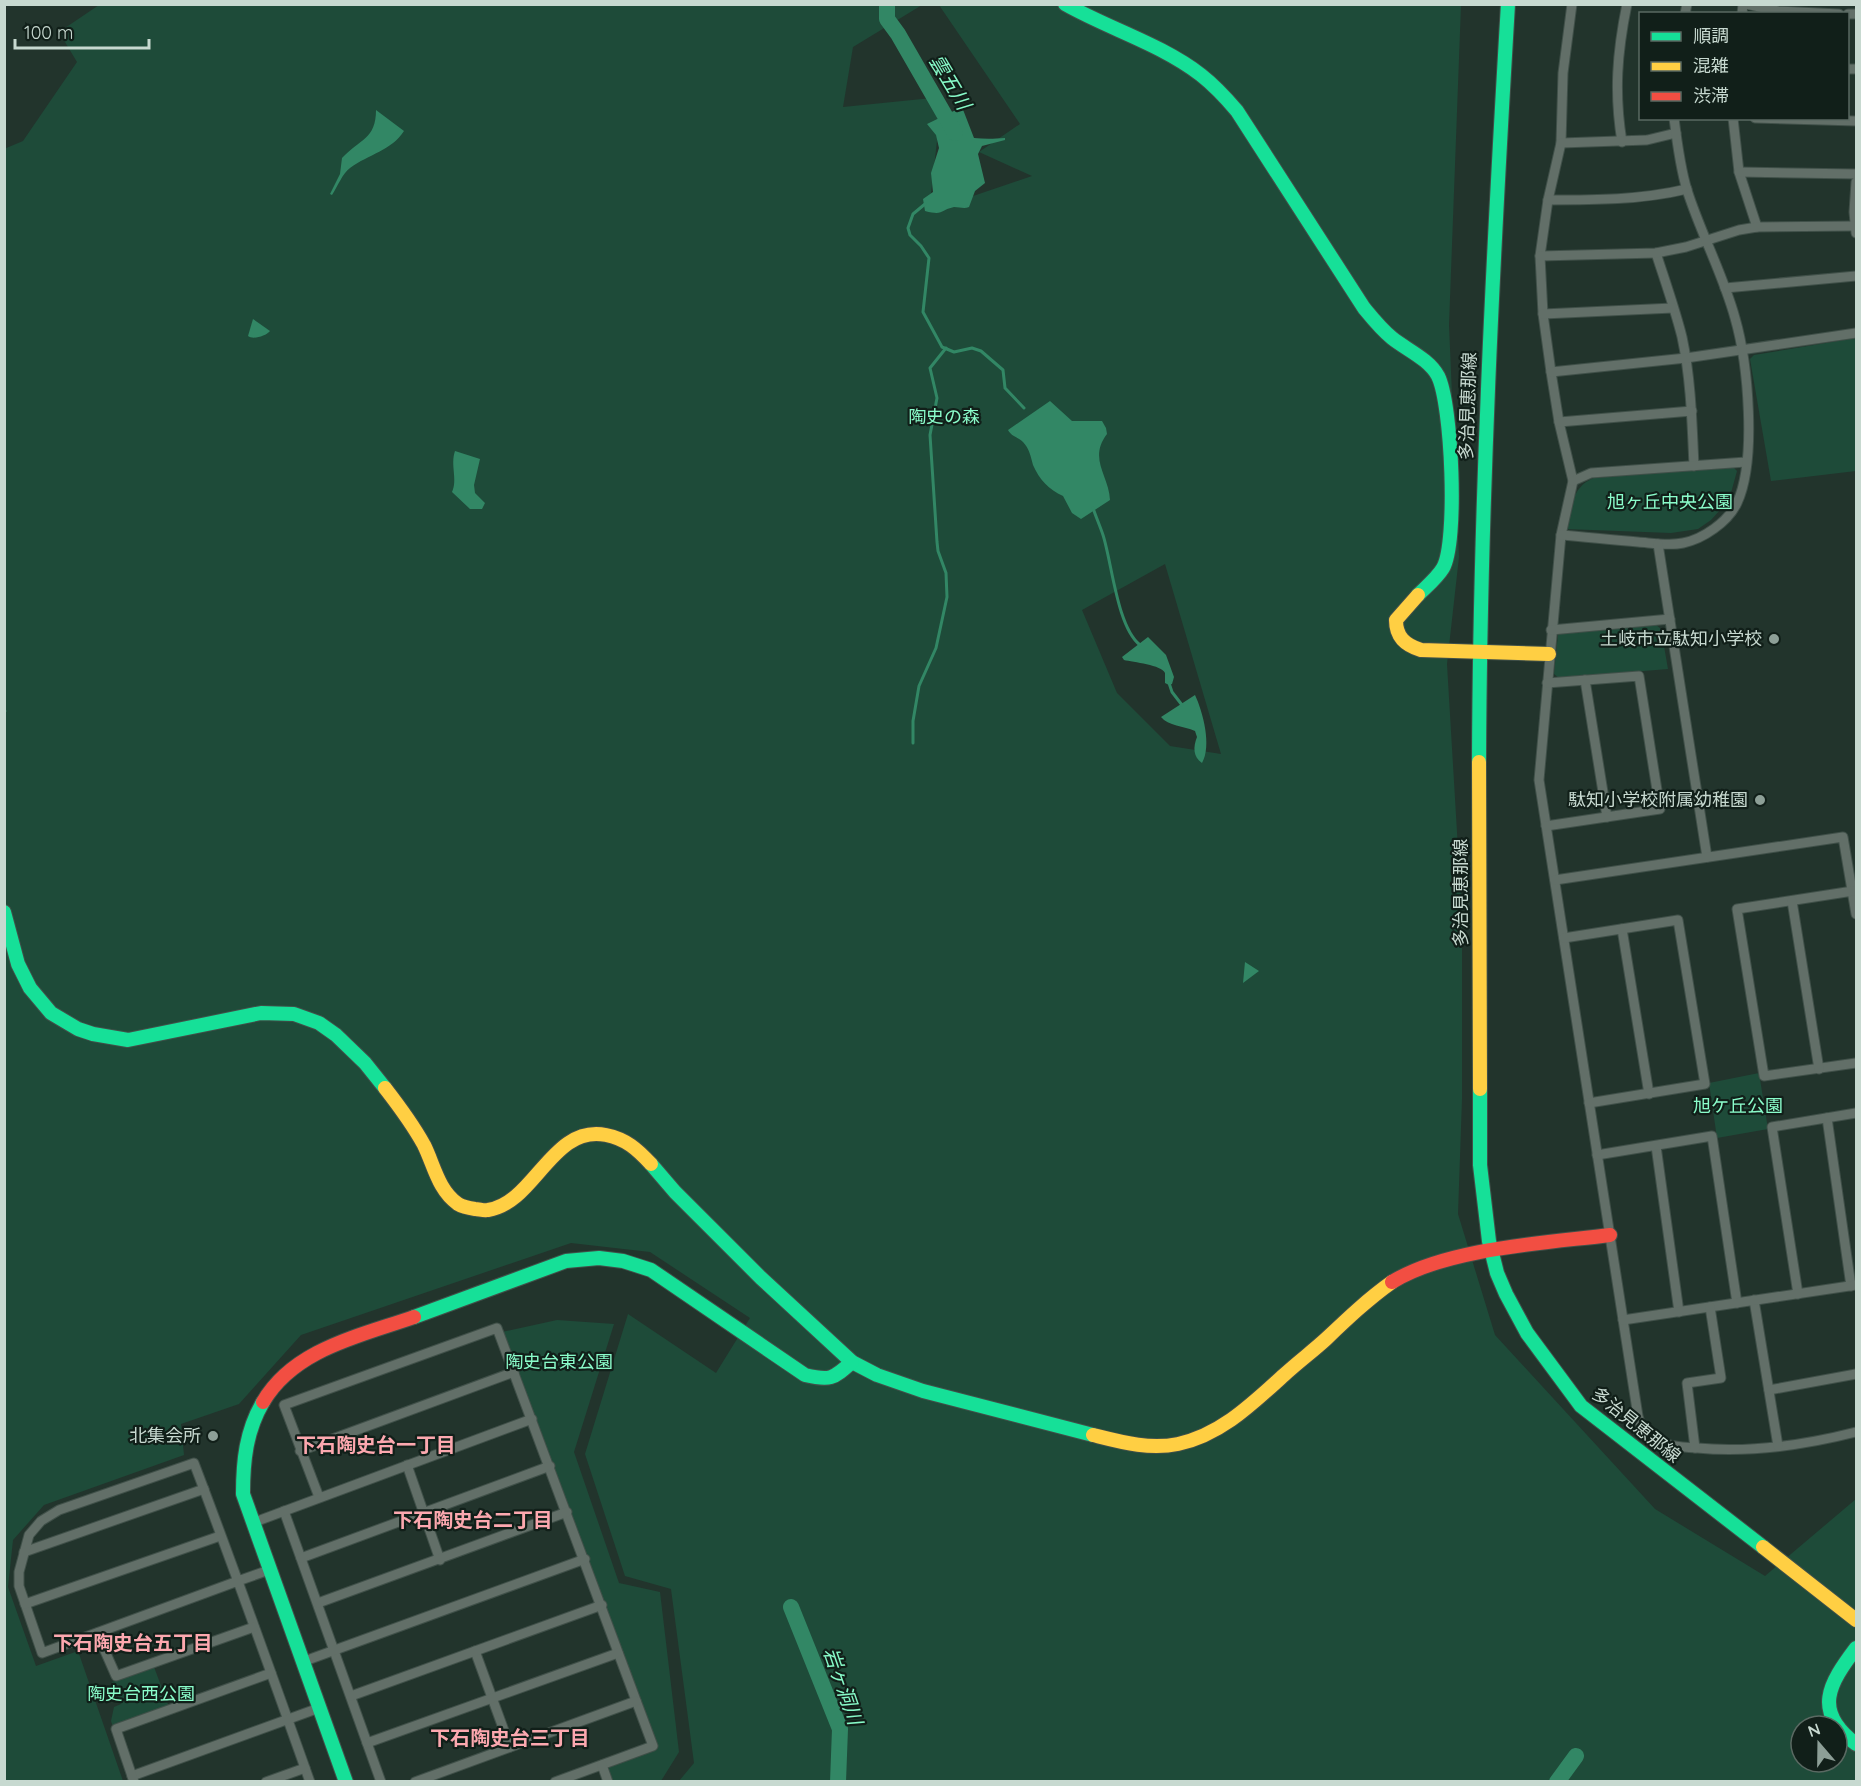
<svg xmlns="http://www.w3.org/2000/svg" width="1861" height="1786" font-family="Quicksand,'Noto Sans JP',sans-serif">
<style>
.green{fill:#1e4b39;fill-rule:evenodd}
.water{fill:#328765}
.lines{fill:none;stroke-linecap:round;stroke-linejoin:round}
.stream{stroke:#328765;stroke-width:3}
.river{stroke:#328765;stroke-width:16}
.street-casing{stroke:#405049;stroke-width:11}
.fast-casing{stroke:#405049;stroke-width:16}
.slow-casing{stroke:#405049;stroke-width:16}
.jam-casing{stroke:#405049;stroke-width:16}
.street{stroke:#626f68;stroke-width:9}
.fast{stroke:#16e098;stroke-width:14}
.slow{stroke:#ffcf43;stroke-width:14}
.jam{stroke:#f24e42;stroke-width:14}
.poi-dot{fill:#8d9f97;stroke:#111f19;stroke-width:2}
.labels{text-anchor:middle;stroke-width:4.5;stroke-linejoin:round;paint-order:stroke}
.street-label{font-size:18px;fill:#c7d9d0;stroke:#111f19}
.park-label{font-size:18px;fill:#8afcca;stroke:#111f19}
.poi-label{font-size:18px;fill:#c7d9d0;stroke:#111f19;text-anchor:end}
.water-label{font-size:20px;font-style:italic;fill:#87fac8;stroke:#111f19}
.neighbourhood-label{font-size:20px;font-weight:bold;fill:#fca8af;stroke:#111f19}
</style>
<rect width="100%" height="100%" fill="#22342c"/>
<g class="green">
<path d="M99,5H922L853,47L843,107L942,97L929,211L1032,176L979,152L1020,124L939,5H1461L1449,325L1459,557L1447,664L1462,916V1099L1458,1214L1495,1335L1655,1509L1765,1576L1856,1499V1781H679L694,1763L671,1589L625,1576L585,1454L628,1314L716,1373L750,1318L650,1252L571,1243L301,1335L239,1404L181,1424L184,1455L44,1505L13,1540L8,1587L36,1666L78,1651L123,1781H5L4,149L23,141L77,62L59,32ZM1165,564L1221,754L1170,746L1117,693L1082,610ZM1801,1726H1837V1762H1801Z"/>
<polygon points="1856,338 1856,471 1771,481 1750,359 1754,355"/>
<path d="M1733,467L1737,471L1729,500L1711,520L1698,529L1671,533L1565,529C1571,509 1572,486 1594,478Z"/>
<polygon points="1655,624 1661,629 1668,669 1559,678 1554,674 1558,635 1562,633"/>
<polygon points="1759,1073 1768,1129 1717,1138 1709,1083"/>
<polygon points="557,1320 614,1324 574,1452 619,1583 660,1592 679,1752 661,1781 612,1781 607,1768 658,1748 502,1332"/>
<polygon points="154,1667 169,1707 113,1727 111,1721 114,1707 121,1704 112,1682"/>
</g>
<g class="water">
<path d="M962,107L974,138C984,139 993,139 1005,138V140L982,146L978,154L985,183L975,191L969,207C964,209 960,207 954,207C940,210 944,216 925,211L923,199L933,192L931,173L939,148L936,135L927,124Z"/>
<path d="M376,110L404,131C391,151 369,154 350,168C342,174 338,186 332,195L330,194L340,174L342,158C360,139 376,139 376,110Z"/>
<path d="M253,319L270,331C266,336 253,340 248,336Z"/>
<path d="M1050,401L1072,421H1102L1106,428L1107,434C1088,459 1109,475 1110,500L1081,519L1072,513L1063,496C1049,490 1039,479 1033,465C1031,457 1029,448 1023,442C1018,437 1012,437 1008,430Z"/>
<path d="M455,451L480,459L474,485L475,493L485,503L482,509H470L452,492C458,480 450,465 455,451Z"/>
<path d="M1148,637L1166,655L1174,677L1172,684L1169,685L1165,683C1165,680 1165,676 1165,673C1162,665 1133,662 1124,660L1122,657Z"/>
<path d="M1195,695C1203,712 1212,746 1202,763C1193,757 1193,747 1197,737L1195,731C1184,726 1168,726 1161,717Z"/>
<polygon points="1245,962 1259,971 1243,983"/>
</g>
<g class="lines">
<g class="stream">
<polyline points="925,204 913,214 908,228 910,235 921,246 929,258 923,312 942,347 954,352 972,348 981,351 1003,370 1005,388 1024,408"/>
<path d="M1093,508C1096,517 1100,526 1103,535C1112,563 1117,627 1140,645"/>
<polyline points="1169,683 1172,692 1182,705"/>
<polyline points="4,710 5,711"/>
<polyline points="913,743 913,721 919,686 936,648 947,597 946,573 938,551 937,542 930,435 937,398 930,368 946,348"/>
</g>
<g class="river">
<polyline points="887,4 887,19 898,34 955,133"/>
<polyline points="791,1607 840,1729 838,1782"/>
<polyline points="1557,1782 1576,1756"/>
</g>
<g class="street-casing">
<g id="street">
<path d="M1572,4L1563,73L1561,143L1548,200L1540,256L1543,314L1551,372L1559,422L1573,481L1561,535L1539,780L1638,1416C1640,1423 1642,1431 1648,1436C1663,1446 1680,1447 1697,1448C1750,1453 1805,1445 1856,1432"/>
<polyline points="1746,4 1778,11 1839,14"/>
<polyline points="1685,14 1687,4"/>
<polyline points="1742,14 1743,4"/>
<polyline points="1848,14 1856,14"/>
<polyline points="1848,69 1856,69"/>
<polyline points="1733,118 1739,172 1757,227"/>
<polyline points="1755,118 1856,121"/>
<path d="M1622,142C1614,93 1617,53 1627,4"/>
<polyline points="1561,143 1647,140 1676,133"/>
<polyline points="1739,172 1856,174"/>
<polyline points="1856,182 1854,212 1856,233"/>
<path d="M1548,200C1595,200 1641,200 1687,189"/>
<path d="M1656,253C1665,281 1675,309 1682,337C1691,379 1692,423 1694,466"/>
<polyline points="1540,256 1656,253 1686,247 1739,230 1757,227 1856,226"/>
<polyline points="1725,288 1856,276"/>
<polyline points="1543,314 1673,308"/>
<polyline points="1551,372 1686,358 1856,333"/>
<polyline points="1559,422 1692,411"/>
<polyline points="1573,481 1591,473 1746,462"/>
<path d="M1561,535C1586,537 1612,540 1638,542C1652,543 1669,546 1683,543C1703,539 1728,522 1737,503C1757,460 1748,363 1735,318C1723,274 1701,234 1687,190C1680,167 1677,142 1674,118"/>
<polyline points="1658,544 1707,857"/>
<polyline points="1551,630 1670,619"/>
<polyline points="1585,680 1607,817"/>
<polyline points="1546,826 1660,809 1639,676 1547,683"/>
<polyline points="1555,880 1843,837 1856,914"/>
<polyline points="1853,891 1737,909 1764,1076 1856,1063"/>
<polyline points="1792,901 1819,1069"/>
<polyline points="1622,929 1649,1094"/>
<polyline points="1564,938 1678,920 1705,1084 1589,1103"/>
<polyline points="1827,1118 1851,1286"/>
<polyline points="1656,1146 1679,1312"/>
<polyline points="1597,1155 1712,1136 1737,1303"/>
<polyline points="1798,1294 1772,1127 1856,1113"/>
<polyline points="1754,1300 1778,1446"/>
<polyline points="1623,1320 1856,1285"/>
<polyline points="1769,1390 1856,1374"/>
<polyline points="1695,1448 1687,1383 1721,1378 1710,1307"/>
<polyline points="300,1451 514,1372"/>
<polyline points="407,1465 440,1560"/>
<polyline points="319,1497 284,1405 497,1328 653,1746 555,1782"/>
<polyline points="284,1511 381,1782"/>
<polyline points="252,1523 532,1419"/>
<polyline points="24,1552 204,1489"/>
<polyline points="301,1558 550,1466"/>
<path d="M269,1570L238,1581L42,1653L19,1586V1572L29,1535L41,1521L59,1510L194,1463C234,1568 272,1675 310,1782"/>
<polyline points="318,1603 567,1512"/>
<polyline points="25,1604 220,1536"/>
<polyline points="97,1633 116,1676 254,1627"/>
<polyline points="475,1651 510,1747"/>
<polyline points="302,1662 585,1559"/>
<polyline points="351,1696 602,1605"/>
<polyline points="367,1743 618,1653"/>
<polyline points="602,1765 608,1782"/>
<polyline points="132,1776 319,1708"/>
<polyline points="134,1782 116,1729 271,1673"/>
<polyline points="266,1782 305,1768"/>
<polyline points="415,1782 636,1701"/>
</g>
</g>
<g class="fast-casing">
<g id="fast">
<path d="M1065,4C1109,29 1161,44 1201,75C1215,86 1226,98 1237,111L1364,308C1373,319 1381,329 1392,338C1407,350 1429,359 1438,376C1452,404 1458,542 1443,568C1437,578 1426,587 1418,595"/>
<path d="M1479,762C1480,508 1493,257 1508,4"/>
<polyline points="4,912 18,964 30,988 51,1013 78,1029 93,1034 128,1040 261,1013 294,1014 319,1023 336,1035 365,1063 385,1088"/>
<polyline points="1480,1089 1480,1165 1489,1241 1497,1273 1506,1294 1527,1333 1581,1406 1763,1547"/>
<polyline points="651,1164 675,1192 761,1278 852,1362 877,1375 923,1391 1093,1435"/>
<path d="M414,1317L566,1261L599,1258L623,1261L651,1270L805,1375C830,1381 833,1379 852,1362"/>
<path d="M263,1402C246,1431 243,1461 243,1494L346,1782"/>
<path d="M1856,1648C1829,1684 1812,1711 1856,1744"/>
</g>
</g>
<g class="slow-casing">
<g id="slow">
<path d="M1418,595L1396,620C1396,637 1405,645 1421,650L1549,654"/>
<polyline points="1479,762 1480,1089"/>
<path d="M385,1088C399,1106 413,1125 424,1145C434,1165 438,1190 458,1204C463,1207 468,1208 475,1209C479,1209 484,1211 488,1210C535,1203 552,1124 606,1135C626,1139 637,1149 651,1164"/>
<path d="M1093,1435C1121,1442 1149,1450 1178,1444C1221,1435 1253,1403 1284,1375C1298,1362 1313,1351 1326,1339C1347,1319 1368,1299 1392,1282"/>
<polyline points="1763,1547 1856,1620"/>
</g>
</g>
<g class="jam-casing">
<g id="jam">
<path d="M1392,1282C1447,1248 1546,1243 1610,1235"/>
<path d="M263,1402C294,1349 360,1336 414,1317"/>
</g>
</g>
<use href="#street" class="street"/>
<use href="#fast" class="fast"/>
<use href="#slow" class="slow"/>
<use href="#jam" class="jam"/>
</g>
<g class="poi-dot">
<circle cx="1774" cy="639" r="6"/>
<circle cx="1760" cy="800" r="6"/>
<circle cx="213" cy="1436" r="6"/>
</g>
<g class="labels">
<g class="street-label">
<text transform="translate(1468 406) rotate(-88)" y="6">多治見恵那線</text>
<text transform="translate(1461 893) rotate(-90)" y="6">多治見恵那線</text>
<text transform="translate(1636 1425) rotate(39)" y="6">多治見恵那線</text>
</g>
<g class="park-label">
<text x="944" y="423">陶史の森</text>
<text x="1670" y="508">旭ヶ丘中央公園</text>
<text x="1738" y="1112">旭ケ丘公園</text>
<text x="559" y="1368">陶史台東公園</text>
<text x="141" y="1700">陶史台西公園</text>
</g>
<g class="poi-label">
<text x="1762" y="645">土岐市立駄知小学校</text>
<text x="1748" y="806">駄知小学校附属幼稚園</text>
<text x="201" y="1442">北集会所</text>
</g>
<g class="water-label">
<text transform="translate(950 82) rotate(59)" y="7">雲五川</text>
<text transform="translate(843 1686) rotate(71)" y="7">岩ヶ洞川</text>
</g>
<g class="neighbourhood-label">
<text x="376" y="1452">下石陶史台一丁目</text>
<text x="473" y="1527">下石陶史台二丁目</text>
<text x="133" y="1650">下石陶史台五丁目</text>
<text x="510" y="1745">下石陶史台三丁目</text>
</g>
</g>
<rect width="1861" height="1786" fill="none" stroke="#c7d9d0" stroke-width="12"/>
<rect x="1639" y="12" width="210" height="108" fill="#111f19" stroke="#5a6962" stroke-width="1.5"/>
<rect x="1651" y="32" width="30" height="9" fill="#16e098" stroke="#5a6962" stroke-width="1.5"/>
<text x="1693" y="42" font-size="18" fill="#c7d9d0">順調</text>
<rect x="1651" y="62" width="30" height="9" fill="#ffcf43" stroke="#5a6962" stroke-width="1.5"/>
<text x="1693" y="72" font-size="18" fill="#c7d9d0">混雑</text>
<rect x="1651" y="92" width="30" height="9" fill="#f24e42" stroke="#5a6962" stroke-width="1.5"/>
<text x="1693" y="102" font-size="18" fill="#c7d9d0">渋滞</text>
<g transform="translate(1819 1744) rotate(340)"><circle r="28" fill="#111f19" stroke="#5a6962" stroke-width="1.5"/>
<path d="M0-4.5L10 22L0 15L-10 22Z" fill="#8d9f97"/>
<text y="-9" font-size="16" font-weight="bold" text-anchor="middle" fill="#c7d9d0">N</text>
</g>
<path d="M15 39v9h134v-9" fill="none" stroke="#c7d9d0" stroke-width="3"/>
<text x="24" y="39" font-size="18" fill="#c7d9d0" stroke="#111f19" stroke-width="4.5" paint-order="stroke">100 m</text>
</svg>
